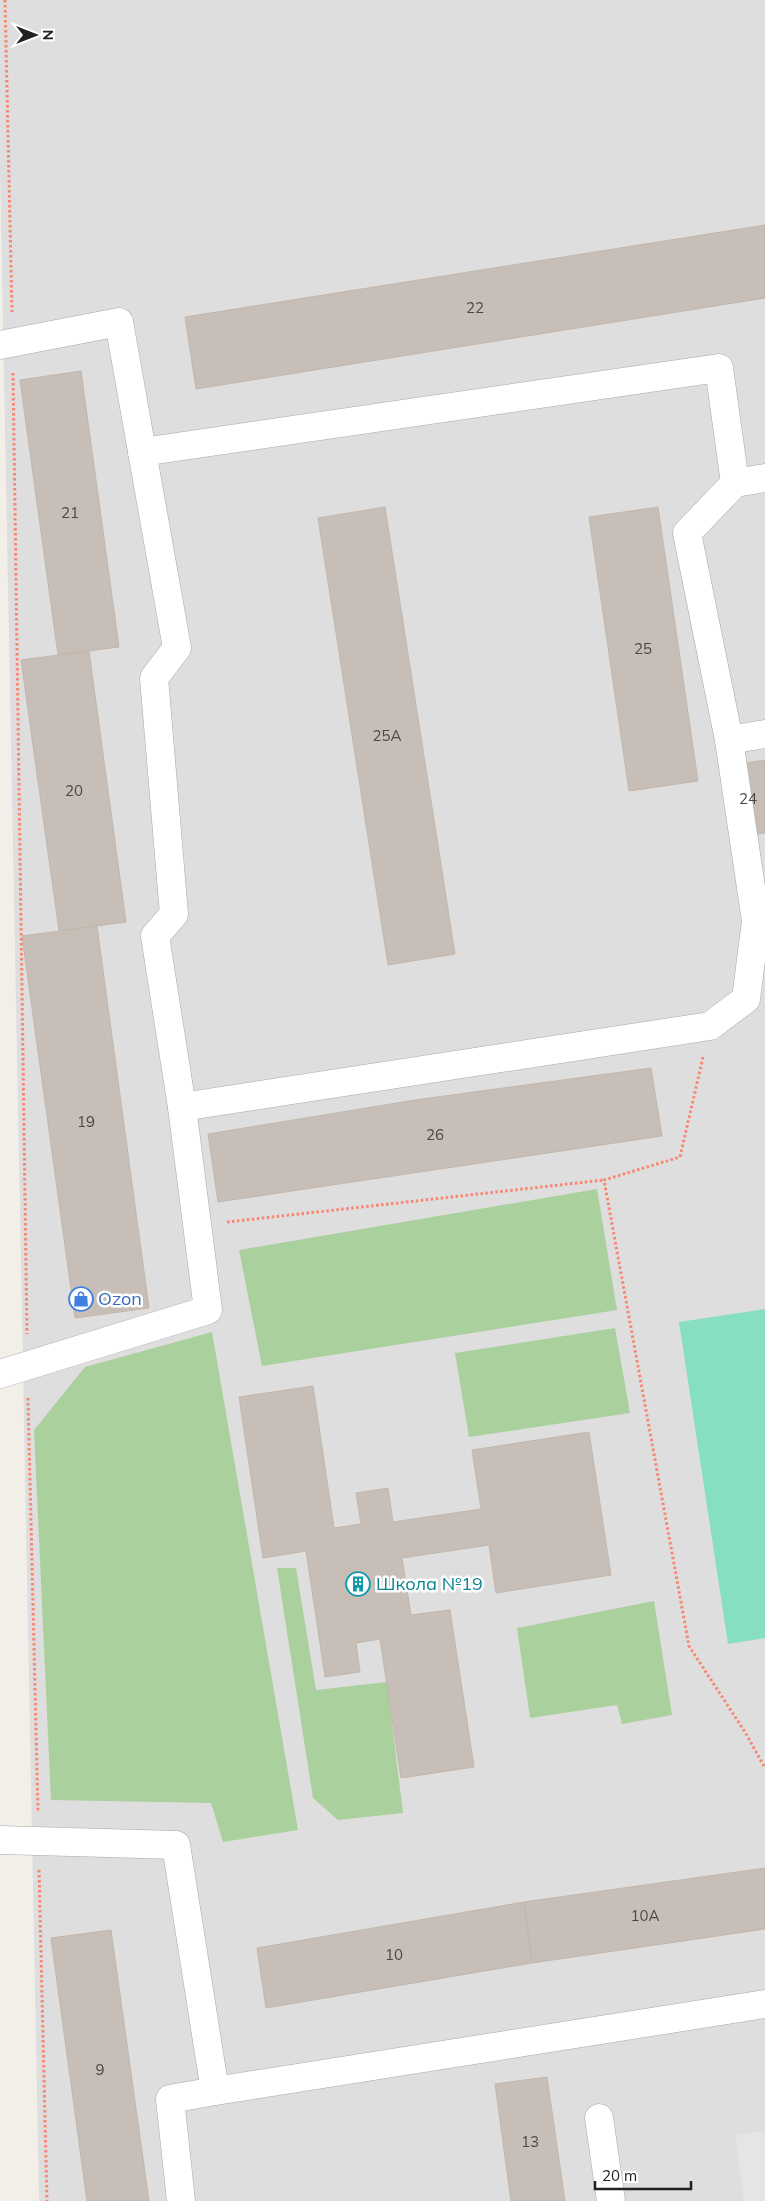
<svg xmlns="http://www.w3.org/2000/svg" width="765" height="2201" font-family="Mulish,sans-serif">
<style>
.residential{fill:#dfdede}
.forest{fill:#aad09d}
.pitch{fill:#87dfc2}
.parking{fill:#e5e5e5}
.building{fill:#c6beb7;stroke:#c3b6aa}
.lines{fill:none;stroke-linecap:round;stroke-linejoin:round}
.minor-casing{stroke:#a8a8a8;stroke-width:29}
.path{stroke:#f98671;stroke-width:3;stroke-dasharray:2.5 2.5;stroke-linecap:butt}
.minor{stroke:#fff;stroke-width:28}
.labels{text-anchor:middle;stroke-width:5;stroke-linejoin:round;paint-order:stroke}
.number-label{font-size:15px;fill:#4a4846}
.shop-label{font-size:18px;fill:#366cbe;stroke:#fff;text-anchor:start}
.culture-label{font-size:18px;fill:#0d838f;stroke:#fff;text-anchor:start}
</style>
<rect width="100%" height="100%" fill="#f1efe8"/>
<polygon class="residential" points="0,0 765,0 765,2201 39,2201 0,168"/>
<g class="forest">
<polygon points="597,1189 617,1310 262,1366 239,1250"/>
<polygon points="615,1328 630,1413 469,1437 455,1353"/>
<polygon points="212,1332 298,1830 223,1842 211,1803 51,1800 34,1430 85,1367"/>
<polygon points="277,1568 296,1568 316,1690 387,1682 403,1813 338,1820 313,1798"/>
<polygon points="654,1601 672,1715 622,1724 617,1705 530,1718 517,1628"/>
</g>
<polygon class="pitch" points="765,1309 765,1638 728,1644 679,1322"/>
<polygon class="parking" points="765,2131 765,2201 744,2201 735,2135"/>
<g class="building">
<polygon points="765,225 765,298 196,389 185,317"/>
<polygon points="81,371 119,647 58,655 20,380"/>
<polygon points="385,507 455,954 388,965 318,518"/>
<polygon points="658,507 698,781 629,791 589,517"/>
<polygon points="89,651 126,922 59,931 21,660"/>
<polygon points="765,760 765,833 738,837 726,766"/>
<polygon points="97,926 149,1308 75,1318 22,936"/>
<polygon points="651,1068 662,1136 218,1202 208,1134 415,1100"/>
<polygon points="313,1386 334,1528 361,1524 356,1493 388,1488 393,1522 481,1509 472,1450 589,1432 611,1575 496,1593 489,1545 402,1558 411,1615 450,1610 474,1767 401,1778 380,1639 356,1643 360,1672 325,1677 306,1551 263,1558 239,1397"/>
<polygon points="765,1868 765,1929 532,1963 524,1902"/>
<polygon points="524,1902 532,1963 266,2008 257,1948"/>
<polygon points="111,1930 149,2201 87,2201 51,1938"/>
<polygon points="547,2077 565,2201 511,2201 495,2084"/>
</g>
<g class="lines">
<g class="minor-casing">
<g id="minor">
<polyline points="0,345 119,322 177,648 154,678 174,914 155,936 182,1107"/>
<polyline points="142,452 719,368 735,483 765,478"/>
<polyline points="735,483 687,533 729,740 765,734"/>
<polyline points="0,1374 208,1310 182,1107 710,1026 746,999 756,921 729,740"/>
<polyline points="0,1840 176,1845 215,2091 765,2004"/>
<polyline points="599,2118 611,2201"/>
<polyline points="181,2201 170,2099 215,2091"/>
</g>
</g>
<g class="path">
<polyline points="5,0 12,312"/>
<polyline points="13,373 27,1334"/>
<polyline points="703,1057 680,1157 604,1180 689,1646 745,1732 765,1768"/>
<polyline points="227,1222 604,1180"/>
<polyline points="28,1398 38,1812"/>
<polyline points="39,1870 47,2201"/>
</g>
<use href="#minor" class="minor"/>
</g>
<defs>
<g id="shop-ring" transform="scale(1.25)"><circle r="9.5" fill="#fff" stroke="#3f7fe0" stroke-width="1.5"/><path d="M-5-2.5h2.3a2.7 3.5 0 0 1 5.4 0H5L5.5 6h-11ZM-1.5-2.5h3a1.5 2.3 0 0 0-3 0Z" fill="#3f7fe0"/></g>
<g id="building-ring" transform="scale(1.25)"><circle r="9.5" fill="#fff" stroke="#0f9aa8" stroke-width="1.5"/><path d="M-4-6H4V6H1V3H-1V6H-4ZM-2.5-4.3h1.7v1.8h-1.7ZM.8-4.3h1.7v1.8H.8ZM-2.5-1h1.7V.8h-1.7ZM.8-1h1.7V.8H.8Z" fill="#0f9aa8"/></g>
</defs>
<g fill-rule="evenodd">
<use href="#shop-ring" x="81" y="1299"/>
<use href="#building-ring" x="358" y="1584"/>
</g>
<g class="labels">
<g class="number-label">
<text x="475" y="313">22</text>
<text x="70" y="518">21</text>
<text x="643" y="654">25</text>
<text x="387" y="741">25А</text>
<text x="74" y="796">20</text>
<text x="748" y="804">24</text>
<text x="86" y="1127">19</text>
<text x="435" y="1140">26</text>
<text x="645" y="1921">10А</text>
<text x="394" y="1960">10</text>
<text x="100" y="2075">9</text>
<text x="530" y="2147">13</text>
</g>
<g class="shop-label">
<text x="98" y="1305">Ozon</text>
</g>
<g class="culture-label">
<text x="376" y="1590">Школа №19</text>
</g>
</g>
<g transform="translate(35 35) rotate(90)" stroke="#ffffff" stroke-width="4" paint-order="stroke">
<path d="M0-4L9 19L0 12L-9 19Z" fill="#212121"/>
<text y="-8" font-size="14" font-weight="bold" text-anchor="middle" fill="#212121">N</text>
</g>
<path d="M595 2181v8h96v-8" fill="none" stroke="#212121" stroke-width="2.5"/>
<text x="602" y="2181" font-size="15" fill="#212121" stroke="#ffffff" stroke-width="4" paint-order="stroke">20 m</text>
</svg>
